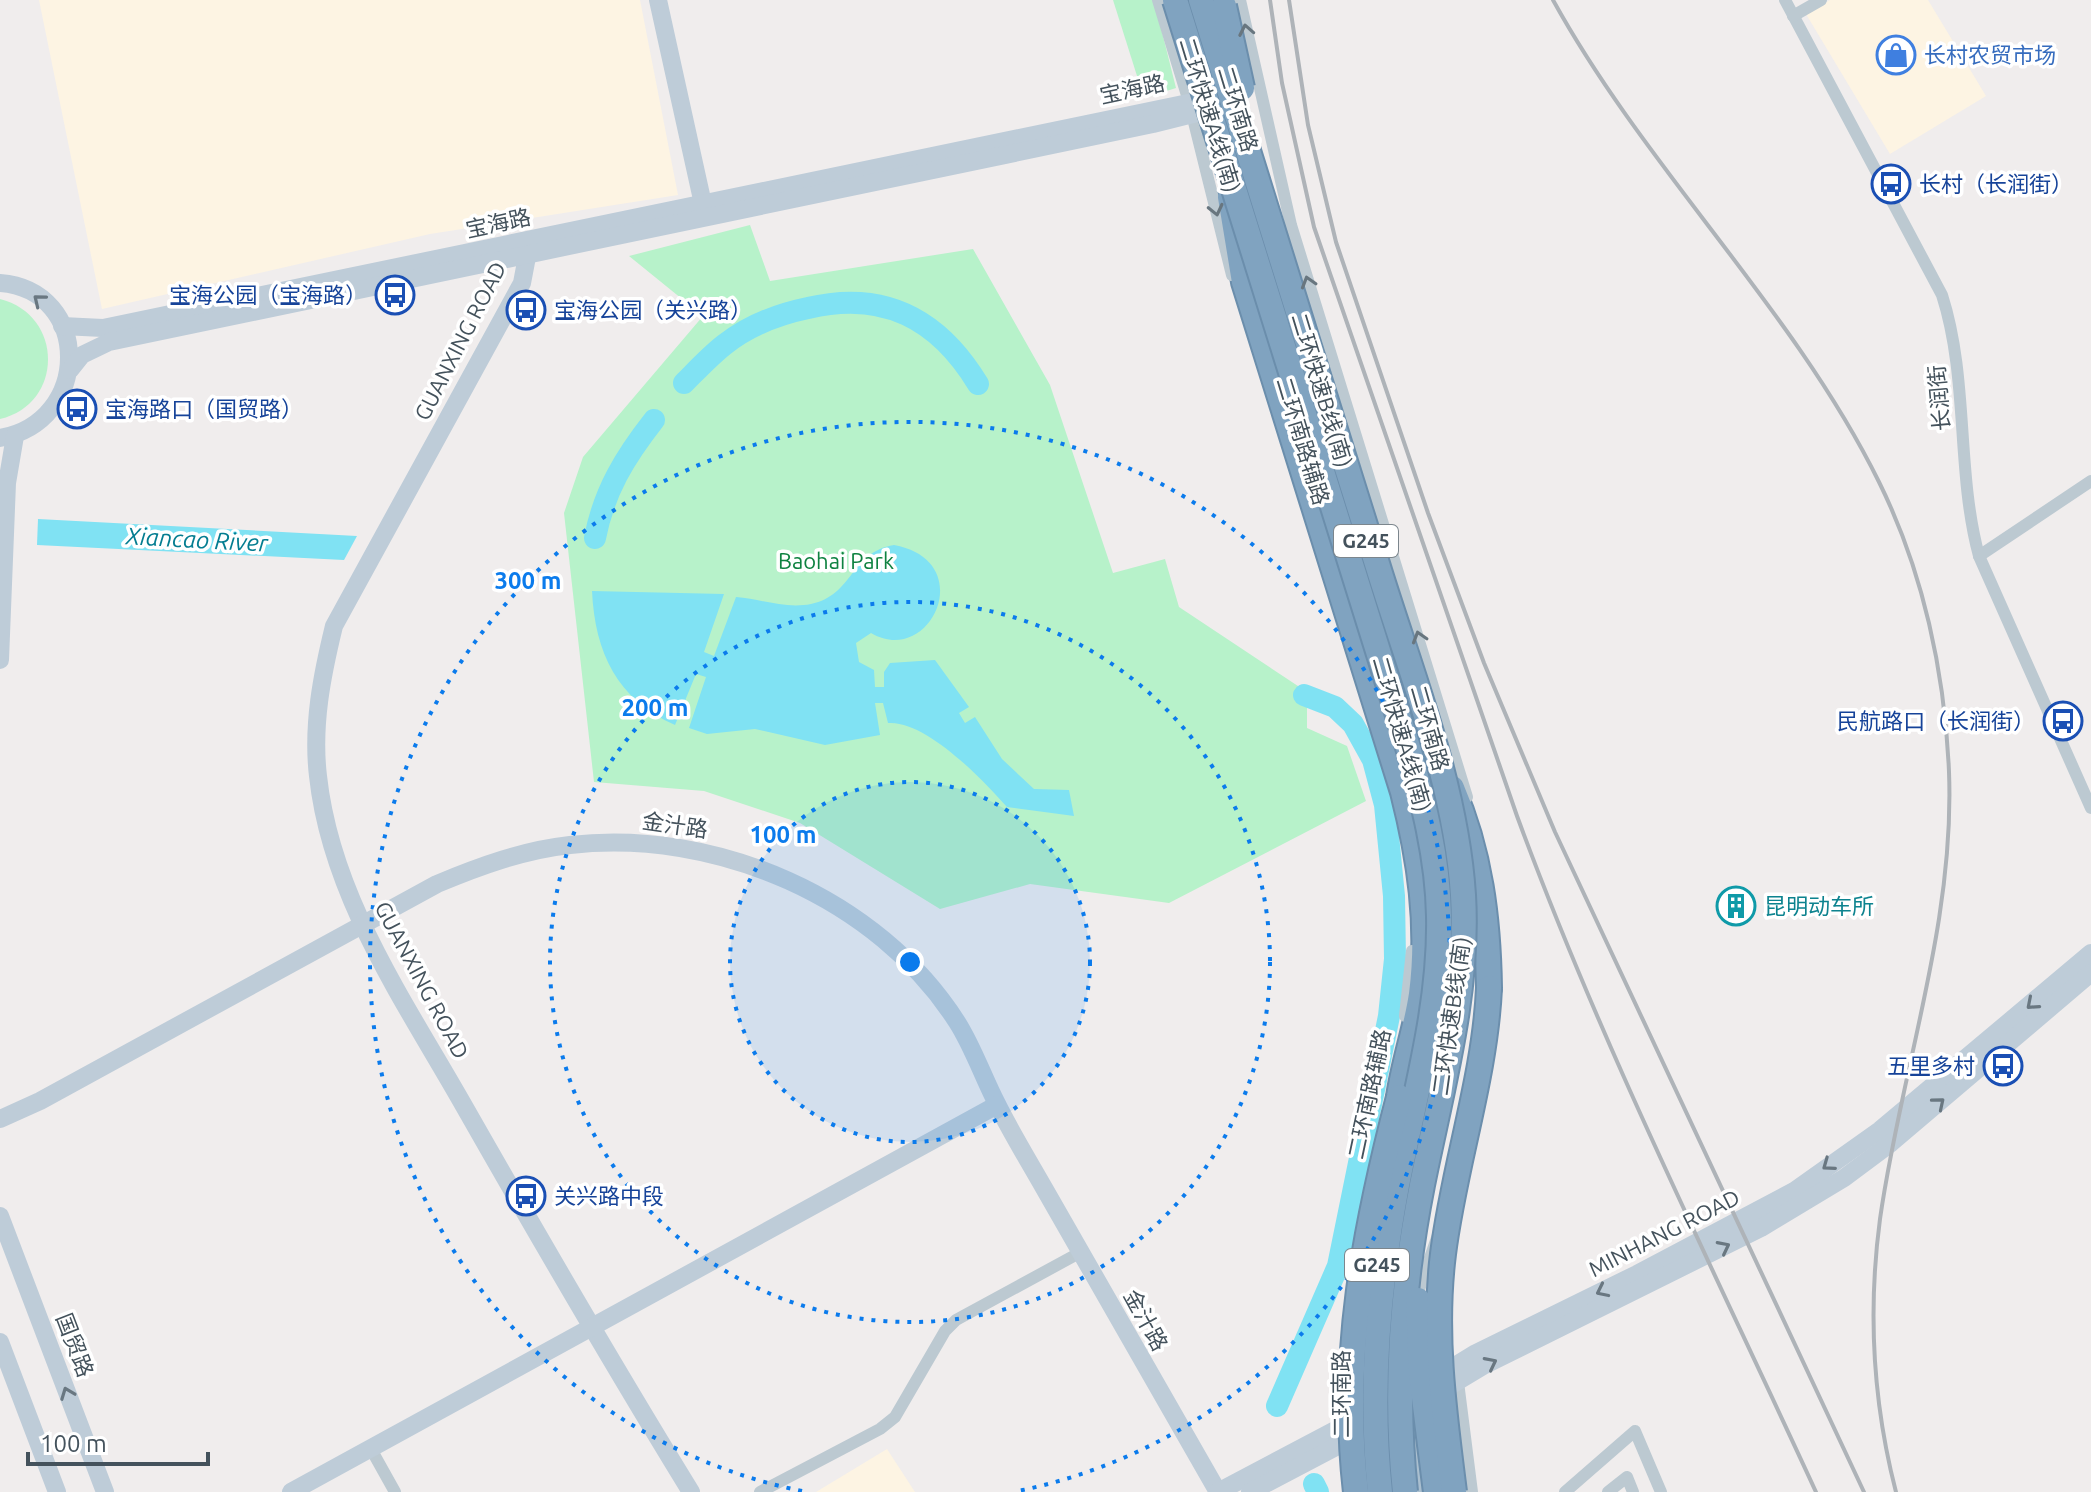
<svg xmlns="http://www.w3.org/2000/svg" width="2091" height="1492" font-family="Ubuntu,'Noto Sans SC',sans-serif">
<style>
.commercial{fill:#fdf4e3}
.green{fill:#b7f2ca}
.water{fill:#80e2f3}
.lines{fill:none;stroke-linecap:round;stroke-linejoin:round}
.river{stroke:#80e2f3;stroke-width:22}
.highway-casing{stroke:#6b8eac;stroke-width:28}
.street{stroke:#bcc9d1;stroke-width:12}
.secondary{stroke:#beccd8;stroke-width:18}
.primary{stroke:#aabfcf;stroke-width:20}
.highway{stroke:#80a3c0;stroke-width:24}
.rail{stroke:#aeb3b8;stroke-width:4}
.highway-bridge-casing{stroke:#6b8eac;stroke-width:28;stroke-linecap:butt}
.highway-bridge{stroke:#80a3c0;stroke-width:24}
.oneway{stroke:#68767f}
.oneway2{stroke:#697781}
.ring{fill:none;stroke:#0b7bec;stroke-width:4;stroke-dasharray:4 8}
.labels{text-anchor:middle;stroke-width:7;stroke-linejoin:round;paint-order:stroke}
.shield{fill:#fff;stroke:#7c868d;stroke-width:2}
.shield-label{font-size:20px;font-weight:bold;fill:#44525c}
.shop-label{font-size:22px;fill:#366cbe;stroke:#fff;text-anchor:start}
.street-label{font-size:22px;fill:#44525c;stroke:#fff}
.transit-label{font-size:22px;fill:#164399;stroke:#fff;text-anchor:start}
.park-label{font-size:22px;fill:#0f8241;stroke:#fff}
.culture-label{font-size:22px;fill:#0d838f;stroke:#fff;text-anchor:start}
.water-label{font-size:24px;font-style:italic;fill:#047d91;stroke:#fff}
.centre{fill:#0b7bec;stroke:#fff;stroke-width:4}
.ring-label{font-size:24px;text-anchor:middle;font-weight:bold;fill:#0b7bec;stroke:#fff;stroke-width:7;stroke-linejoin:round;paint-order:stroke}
</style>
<rect width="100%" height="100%" fill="#f0eded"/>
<g class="commercial">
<polygon points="39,0 640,0 678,195 430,234 102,309"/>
<polygon points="1830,0 1928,0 1986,96 1890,154 1806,14"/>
<polygon points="887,1449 915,1492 816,1492"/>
</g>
<g class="green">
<polygon points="1113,0 1154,0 1176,88 1144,98"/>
<polygon points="750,225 770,281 973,249 1050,385 1113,573 1165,559 1179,607 1307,692 1307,728 1347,746 1366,801 1169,903 1030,884 940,909 800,823 704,791 594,782 564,513 583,457 703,316 629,256"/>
<path d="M0,299C64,315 64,404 0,419Z"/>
</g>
<g class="water">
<polygon points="38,519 357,536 344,560 37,545"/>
<path d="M894,545C980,561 930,668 871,633L856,643L859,662L874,670L875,687H884V672L890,663L935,660L969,707L959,713L965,723L975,717L1002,759L1034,789L1069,790L1074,816L1007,807C983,780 926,720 888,723L883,703H875L880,735L825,745L755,729L707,734L689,728L706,677L696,674L675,725C617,699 595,653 592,591L724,594L704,652L714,656L736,597C761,599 785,609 811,604C854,595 850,552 894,545Z"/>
</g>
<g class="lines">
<g class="river">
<path d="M684,383C697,370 710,356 724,345C748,326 779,314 808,308C883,290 938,318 978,384"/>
<path d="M595,538C604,491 625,457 654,420"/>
<polyline points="1277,1406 1338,1266 1389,1016 1395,959 1394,896 1385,805 1373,760 1353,724 1335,707 1304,695"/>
<polyline points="1314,1484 1318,1492"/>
</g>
<g class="highway-casing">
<g id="highway">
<path d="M1230,197L1244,282L1403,792C1420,859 1430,925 1421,994C1416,1029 1404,1062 1399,1097"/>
<path d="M1452,788C1480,852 1488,919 1489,988"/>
</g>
</g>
<g class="street">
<polyline points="1158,0 1189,102 1232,275"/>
<polyline points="1240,0 1291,225 1467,797"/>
<path d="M1785,0L1942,295C1969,379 1956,471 1979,556L2091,808"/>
<polyline points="1793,16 1821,0"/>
<polyline points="1979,556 2091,481"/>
<polyline points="1405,1016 1412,951"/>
<polyline points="1415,1301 1438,1235"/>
<polyline points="1458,1382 1472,1492"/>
<polyline points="371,1449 395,1492"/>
<polyline points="760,1492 880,1429 895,1417 945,1331 956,1320 1081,1252"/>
<polyline points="1565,1492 1635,1431 1661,1492"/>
<polyline points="1608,1492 1627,1477 1633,1492"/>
</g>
<g class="secondary">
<polyline points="658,0 705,213"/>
<path d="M530,241L522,283L334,626C322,675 312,725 318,776C331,897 405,1002 464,1106C538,1236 613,1365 691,1492"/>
<path d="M0,283C92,290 92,422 0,438"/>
<polyline points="62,326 103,328 1217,97"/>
<polyline points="70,370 82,355 109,342 1153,124 1213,109 1219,104"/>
<polyline points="0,660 7,483 15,436"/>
<path d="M0,1119L40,1101L437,884C480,866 524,850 570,845C715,828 878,898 957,1022C973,1047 983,1077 997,1104C1011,1132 1028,1160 1044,1188C1102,1289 1160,1391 1218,1492"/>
<polyline points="0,1216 105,1492"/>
<polyline points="0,1342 57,1492"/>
<polyline points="1432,1380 1476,1353 1637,1274 1794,1191 1880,1130 2091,953"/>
<polyline points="1433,1396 1483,1366 1761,1228 1844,1178 1891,1143 2091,973"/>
<polyline points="291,1492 997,1105"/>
<polyline points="1218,1492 1360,1417"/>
<polyline points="1250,1492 1410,1408"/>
</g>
<g class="primary">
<polyline points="1410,1388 1419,1492"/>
<polyline points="1363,1409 1367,1477"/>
</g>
<use href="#highway" class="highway"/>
<g class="rail">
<path d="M1270,0L1282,83L1314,227L1517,816C1602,1047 1713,1268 1816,1492"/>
<polyline points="1289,0 1308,125 1336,242 1428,513 1484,663 1555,832 1864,1492"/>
<path d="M1553,0C1646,169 1795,311 1879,482C1923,571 1945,673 1949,772C1955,924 1901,1070 1880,1219C1868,1309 1873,1403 1896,1492"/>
</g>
<g class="highway-bridge-casing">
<g id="highway-bridge">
<path d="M1175,0L1407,744C1423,800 1438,857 1439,916C1441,1007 1414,1097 1397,1185C1378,1287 1369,1389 1380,1492"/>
<path d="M1201,0C1259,189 1319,378 1378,567C1411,674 1456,784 1463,895C1469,993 1441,1090 1422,1185C1402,1287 1394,1389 1405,1492"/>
<polyline points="1224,6 1242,88"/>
<polyline points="1418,1300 1421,1374 1436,1492"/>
<path d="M1356,1492C1340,1355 1365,1228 1399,1097"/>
<path d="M1454,1492C1444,1413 1433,1334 1443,1254C1454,1165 1485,1078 1489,988"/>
</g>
</g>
<use href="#highway-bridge" class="highway-bridge"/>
</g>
<defs><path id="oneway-chevron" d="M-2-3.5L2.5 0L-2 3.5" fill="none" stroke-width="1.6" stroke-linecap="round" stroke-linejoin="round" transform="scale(2)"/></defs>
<g class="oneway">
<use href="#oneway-chevron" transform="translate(1246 30) rotate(-101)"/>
<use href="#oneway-chevron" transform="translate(1216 210) rotate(77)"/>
<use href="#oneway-chevron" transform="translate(1308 282) rotate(-107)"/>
<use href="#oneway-chevron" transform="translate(1419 637) rotate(-107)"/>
</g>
<g class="oneway2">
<use href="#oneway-chevron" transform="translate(39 300) rotate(-141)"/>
<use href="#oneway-chevron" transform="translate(2032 1004) rotate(139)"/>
<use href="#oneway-chevron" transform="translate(1939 1103) rotate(-40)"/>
<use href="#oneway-chevron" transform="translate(1828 1165) rotate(144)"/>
<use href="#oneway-chevron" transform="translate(1724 1247) rotate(-27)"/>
<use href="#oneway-chevron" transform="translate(1602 1291) rotate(154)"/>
<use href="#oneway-chevron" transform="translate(1491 1363) rotate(-27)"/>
<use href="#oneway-chevron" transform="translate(67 1393) rotate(-111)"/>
</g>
<circle cx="910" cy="962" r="180" fill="#0b7bec" fill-opacity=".12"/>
<g class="ring">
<circle cx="910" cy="962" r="180"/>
<circle cx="910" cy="962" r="360"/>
<path d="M802 1491A540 540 0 1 1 1018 1491"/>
</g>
<defs>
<g id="shop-ring" transform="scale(2)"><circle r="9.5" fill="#fff" stroke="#3f7fe0" stroke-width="1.5"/><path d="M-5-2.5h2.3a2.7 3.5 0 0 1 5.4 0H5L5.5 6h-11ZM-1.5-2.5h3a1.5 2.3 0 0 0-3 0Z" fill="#3f7fe0"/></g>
<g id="bus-ring" transform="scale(2)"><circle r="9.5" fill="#fff" stroke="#1a4fb4" stroke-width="1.5"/><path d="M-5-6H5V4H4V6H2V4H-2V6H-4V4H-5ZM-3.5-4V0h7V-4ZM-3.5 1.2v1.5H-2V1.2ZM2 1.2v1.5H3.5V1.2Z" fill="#1a4fb4"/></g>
<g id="building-ring" transform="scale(2)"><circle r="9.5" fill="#fff" stroke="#0f9aa8" stroke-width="1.5"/><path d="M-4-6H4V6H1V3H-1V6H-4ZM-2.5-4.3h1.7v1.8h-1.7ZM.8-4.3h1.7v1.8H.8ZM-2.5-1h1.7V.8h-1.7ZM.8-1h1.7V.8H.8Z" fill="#0f9aa8"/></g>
</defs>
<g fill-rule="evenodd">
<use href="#shop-ring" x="1896" y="55"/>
<use href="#bus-ring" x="1891" y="184"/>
<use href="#bus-ring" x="395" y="295"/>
<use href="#bus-ring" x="526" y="310"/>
<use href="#bus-ring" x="77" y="409"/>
<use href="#bus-ring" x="2063" y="721"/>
<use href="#building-ring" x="1736" y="906"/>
<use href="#bus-ring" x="2003" y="1066"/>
<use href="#bus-ring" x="526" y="1196"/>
</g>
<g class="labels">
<g class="shield">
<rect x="1334" y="525" width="64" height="32" rx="6"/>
<rect x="1345" y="1249" width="64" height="32" rx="6"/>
</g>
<g class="shield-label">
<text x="1366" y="548">G245</text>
<text x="1377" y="1272">G245</text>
</g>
<g class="shop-label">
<text x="1924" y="63">长村农贸市场</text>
</g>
<g class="street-label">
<text transform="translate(1132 89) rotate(-12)" y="8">宝海路</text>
<text transform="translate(1238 109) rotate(73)" y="8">二环南路</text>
<text transform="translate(1210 115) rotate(73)" y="8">二环快速A线(南)</text>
<text transform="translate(498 223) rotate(-12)" y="8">宝海路</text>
<text transform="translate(460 341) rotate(-63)" y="8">GUANXING ROAD</text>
<text transform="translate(1322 390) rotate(73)" y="8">二环快速B线(南)</text>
<text transform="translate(1939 398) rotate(-95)" y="8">长润街</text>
<text transform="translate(1303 441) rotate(73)" y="8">二环南路辅路</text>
<text transform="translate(1430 728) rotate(74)" y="8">二环南路</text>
<text transform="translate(1402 734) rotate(74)" y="8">二环快速A线(南)</text>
<text transform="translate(675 825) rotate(8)" y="8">金汁路</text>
<text transform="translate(422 980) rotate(62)" y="8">GUANXING ROAD</text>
<text transform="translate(1451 1016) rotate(-82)" y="8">二环快速B线(南)</text>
<text transform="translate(1369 1094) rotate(-78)" y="8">二环南路辅路</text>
<text transform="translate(1664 1233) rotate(-27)" y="8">MINHANG ROAD</text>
<text transform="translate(1146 1320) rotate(61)" y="8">金汁路</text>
<text transform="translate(75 1345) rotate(69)" y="8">国贸路</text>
<text transform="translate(1341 1394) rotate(-90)" y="8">二环南路</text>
</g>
<g class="transit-label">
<text x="1919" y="192">长村（长润街）</text>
<text x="367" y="303" text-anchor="end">宝海公园（宝海路）</text>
<text x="554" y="318">宝海公园（关兴路）</text>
<text x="105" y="417">宝海路口（国贸路）</text>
<text x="2035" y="729" text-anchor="end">民航路口（长润街）</text>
<text x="1975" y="1074" text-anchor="end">五里多村</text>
<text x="554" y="1204">关兴路中段</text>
</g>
<g class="park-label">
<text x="836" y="569">Baohai Park</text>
</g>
<g class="culture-label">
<text x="1764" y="914">昆明动车所</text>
</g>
<g class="water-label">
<text transform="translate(197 540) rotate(3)" y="8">Xiancao River</text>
</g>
</g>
<circle cx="910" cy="962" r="12" class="centre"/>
<g class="ring-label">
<text x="528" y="589">300 m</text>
<text x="655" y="716">200 m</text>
<text x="783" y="843">100 m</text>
</g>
<path d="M28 1452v12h180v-12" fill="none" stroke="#44525c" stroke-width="4"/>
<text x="40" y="1452" font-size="24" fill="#44525c" stroke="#ffffff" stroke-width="6" paint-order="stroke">100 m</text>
</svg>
